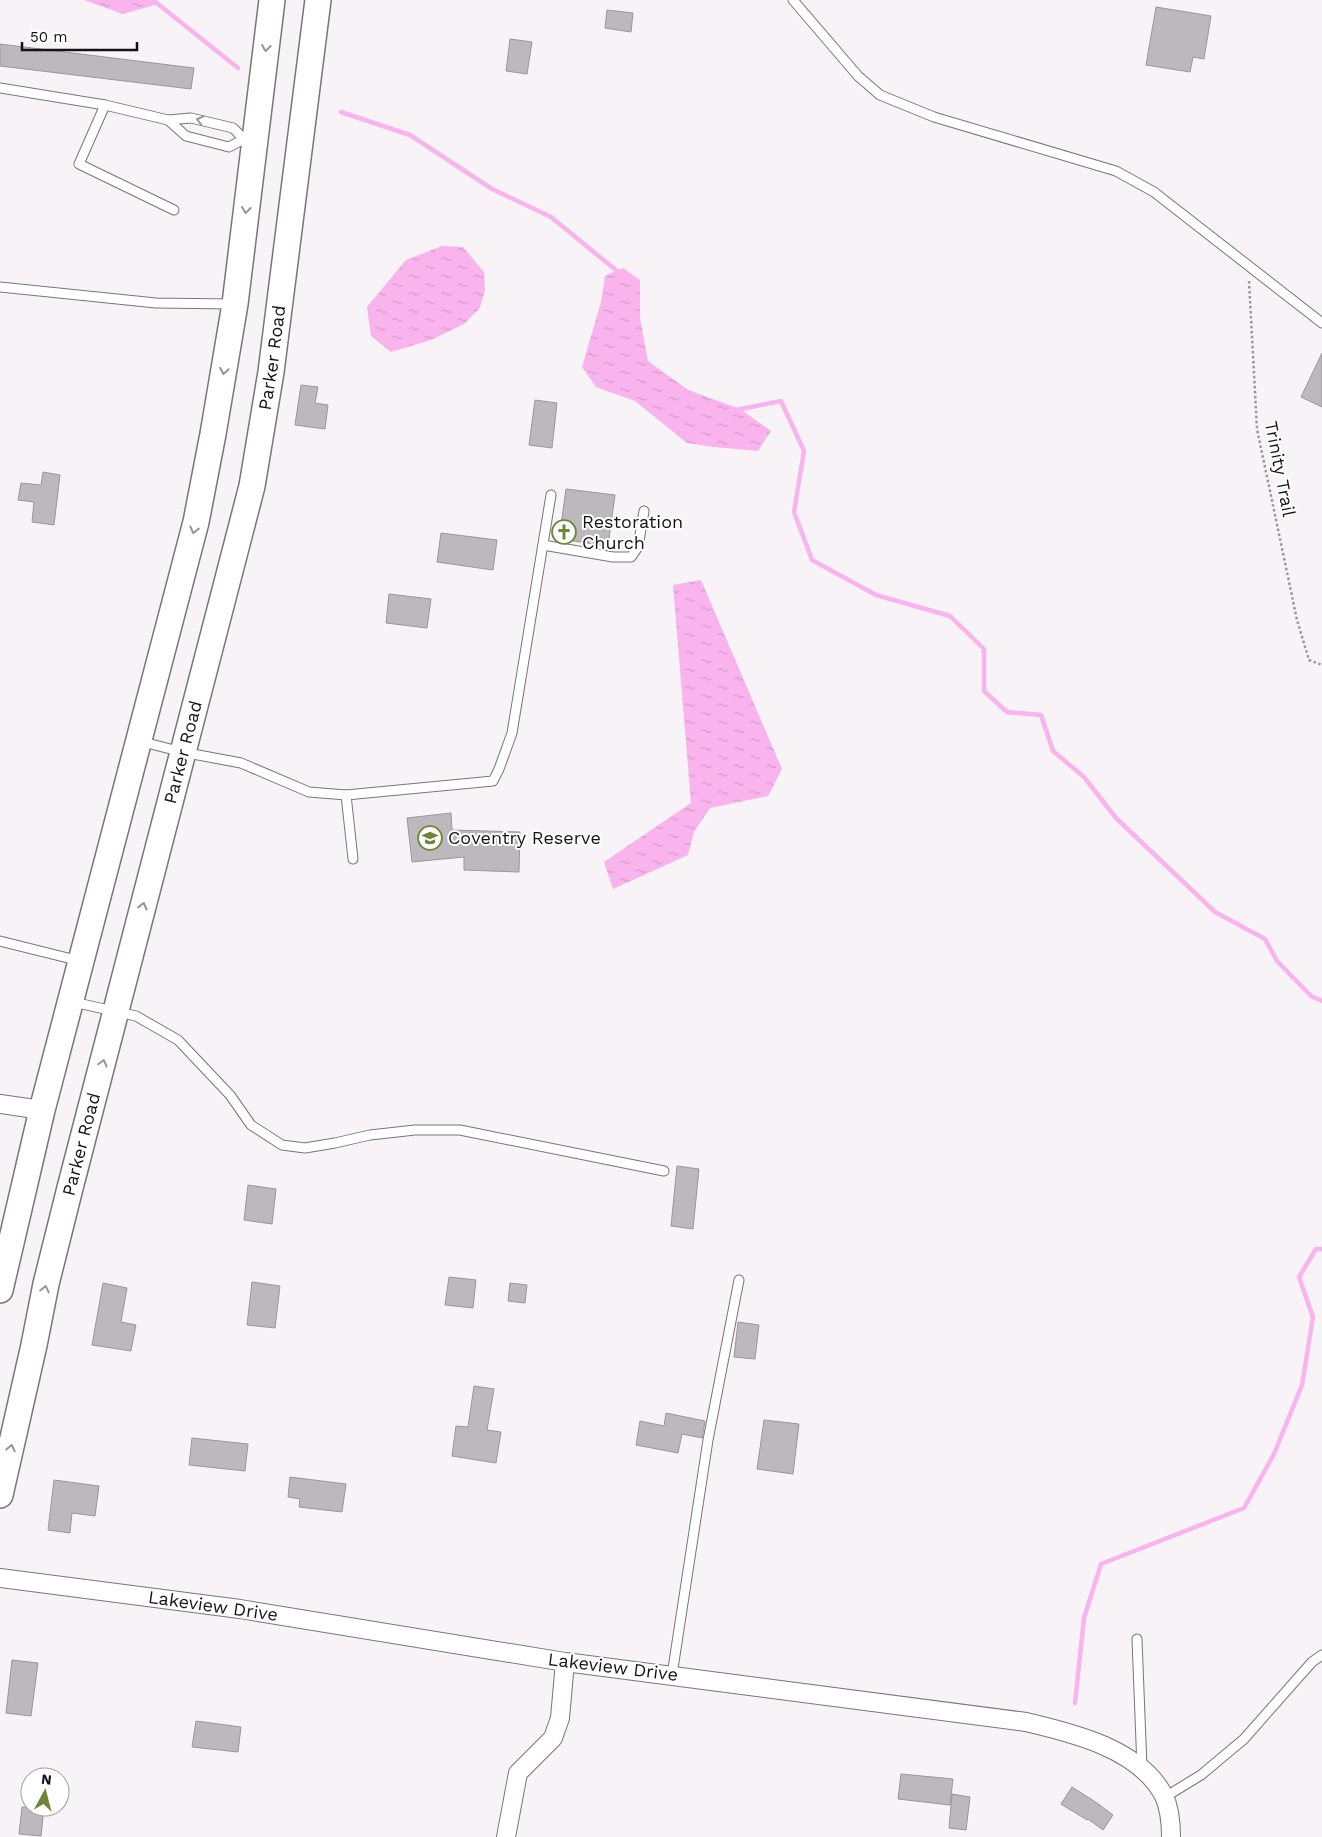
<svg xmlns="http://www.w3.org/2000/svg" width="1322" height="1837" font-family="'Work Sans',sans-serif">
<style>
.water{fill:url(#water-ripples)}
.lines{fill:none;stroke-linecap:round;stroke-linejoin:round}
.stream{stroke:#f9b3ed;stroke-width:4.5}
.building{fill:#bdb8bc;stroke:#9a9699}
.lane-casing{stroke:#797578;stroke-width:11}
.street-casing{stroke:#797578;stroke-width:20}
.secondary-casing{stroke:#797578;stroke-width:28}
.path{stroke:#999799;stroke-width:2.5;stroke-dasharray:2.5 2.5;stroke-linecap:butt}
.lane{stroke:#fff;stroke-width:9}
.street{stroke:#fff;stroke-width:18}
.secondary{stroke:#fff;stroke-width:25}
.oneway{stroke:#959595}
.labels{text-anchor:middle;stroke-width:4;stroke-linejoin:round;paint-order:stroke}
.street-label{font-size:18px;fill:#141314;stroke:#fff}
.poi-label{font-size:18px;fill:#141314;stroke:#fff;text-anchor:start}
</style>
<defs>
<pattern id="water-ripples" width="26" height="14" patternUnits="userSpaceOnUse" patternTransform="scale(1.25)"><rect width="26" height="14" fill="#f9b3ed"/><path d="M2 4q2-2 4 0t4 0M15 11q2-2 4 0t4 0" fill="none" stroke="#d599ca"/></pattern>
</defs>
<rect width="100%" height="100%" fill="#f7f3f6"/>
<g class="water">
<polygon points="84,0 157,0 158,4 123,14"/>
<polygon points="442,246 463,247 484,272 485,290 480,308 464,324 431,340 391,352 371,336 367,307 406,260"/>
<polygon points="623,268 640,280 640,318 648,361 688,390 740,409 771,431 758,451 714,447 687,443 635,401 596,387 582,367 601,302 605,276"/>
<polygon points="701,580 782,769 768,796 710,808 694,832 688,855 613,889 604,862 691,803 673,585"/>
</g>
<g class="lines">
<g class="stream">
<polyline points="148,0 158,4 238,68"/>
<polyline points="341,112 410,135 492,189 551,217 617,271 617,276"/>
<polyline points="736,410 781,401 804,451 794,512 812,560 876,595 950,616 984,649 984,691 1007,712 1041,715 1053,751 1084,777 1116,818 1215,912 1265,939 1277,961 1311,996 1322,1001"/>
<polyline points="1075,1703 1084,1618 1101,1564 1244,1508 1274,1454 1302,1385 1313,1317 1299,1277 1316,1249 1322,1249"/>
</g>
</g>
<g class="building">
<polygon points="1156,7 1211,16 1204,59 1193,57 1190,72 1146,65"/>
<polygon points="607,10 633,13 631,32 605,28"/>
<polygon points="510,39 532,42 527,74 506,71"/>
<polygon points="0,44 194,68 191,89 0,66"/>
<polygon points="1322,353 1322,407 1301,397"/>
<polygon points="301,385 318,387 315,403 328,405 325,429 295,425"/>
<polygon points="535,400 557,403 552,448 529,445"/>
<polygon points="43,472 60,475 54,525 32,522 34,502 18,500 21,483 41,485"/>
<polygon points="566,489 615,495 608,546 559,539"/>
<polygon points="441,533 497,540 493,570 437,562"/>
<polygon points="389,594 431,599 427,628 386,623"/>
<polygon points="451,813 452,830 520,832 519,872 464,870 464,857 412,862 407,818"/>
<polygon points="677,1166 699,1169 693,1229 671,1226"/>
<polygon points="248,1185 276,1189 272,1224 244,1220"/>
<polygon points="449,1277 476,1280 473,1308 445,1305"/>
<polygon points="252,1282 280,1286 275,1328 247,1325"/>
<polygon points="103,1283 127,1288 121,1322 136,1325 131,1351 92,1345"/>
<polygon points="510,1283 527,1285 525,1303 508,1301"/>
<polygon points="738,1322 759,1325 755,1359 734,1357"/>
<polygon points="474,1386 494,1389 487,1430 501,1432 496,1463 452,1456 456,1426 468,1427"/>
<polygon points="666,1413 705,1421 702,1438 682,1434 678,1453 636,1445 640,1421 664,1426"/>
<polygon points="764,1420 799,1424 793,1474 757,1469"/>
<polygon points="192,1438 248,1444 245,1471 189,1465"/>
<polygon points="290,1477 346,1484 342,1512 299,1507 300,1499 288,1497"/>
<polygon points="54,1480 99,1486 95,1516 72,1513 70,1533 48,1530"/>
<polygon points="12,1660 38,1663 31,1716 6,1713"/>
<polygon points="196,1721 241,1727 238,1752 192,1747"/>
<polygon points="901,1774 953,1779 950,1805 898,1799"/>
<polygon points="1072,1787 1097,1803 1113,1815 1103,1830 1088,1819 1087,1820 1061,1804"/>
<polygon points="952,1794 970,1797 966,1830 949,1828"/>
<polygon points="22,1807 44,1807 41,1836 19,1834"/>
</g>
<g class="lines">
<g class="lane-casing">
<g id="lane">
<polyline points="793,0 858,76 880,95 934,117 1116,171 1154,192 1322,323"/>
<polyline points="0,88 105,105 168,120"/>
<polyline points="105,105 79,164 174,210"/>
<polyline points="244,139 233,128 191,118 168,120 186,136 229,147 244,139 254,139"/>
<polyline points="0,287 156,303 233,304"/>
<polyline points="543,545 613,557 631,557 638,547 644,511"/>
<polyline points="139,741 182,752 241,763 309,792 346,795 493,781 499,769 512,733 551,495"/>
<polyline points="346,795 353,859"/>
<polyline points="0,941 80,961"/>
<polyline points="73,1002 136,1016 178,1040 230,1095 251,1125 282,1145 305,1148 335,1143 370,1135 415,1130 460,1130 664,1171"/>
<polyline points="1137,1639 1142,1768"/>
<polyline points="672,1675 708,1440 739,1280"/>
<polyline points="1165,1797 1201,1775 1244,1739 1312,1662 1322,1655"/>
</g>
</g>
<g class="street-casing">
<g id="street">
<polyline points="0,1104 42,1110"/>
<path d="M0,1578L240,1609L565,1662L1026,1722C1073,1733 1140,1749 1164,1796C1170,1809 1171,1823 1171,1837"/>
<polyline points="506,1837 518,1773 553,1738 560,1718 565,1662"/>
</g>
</g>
<g class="secondary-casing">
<g id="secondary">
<polyline points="0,1290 42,1110 196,522 213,434 235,304 272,0"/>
<path id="s1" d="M0,1495L34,1345L46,1284L70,1188L252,486L271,372L318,0"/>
</g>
</g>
<polyline class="path" points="1249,281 1257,429 1297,620 1309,660 1322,665"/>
<use href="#lane" class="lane"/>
<use href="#street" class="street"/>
<use href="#secondary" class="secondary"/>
</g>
<defs><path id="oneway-chevron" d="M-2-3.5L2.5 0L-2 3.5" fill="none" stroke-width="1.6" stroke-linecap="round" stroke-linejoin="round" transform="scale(1.25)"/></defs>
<g class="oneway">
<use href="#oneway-chevron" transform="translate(266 48) rotate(97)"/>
<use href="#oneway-chevron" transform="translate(200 120) rotate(-166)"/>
<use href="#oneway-chevron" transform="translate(246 210) rotate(97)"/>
<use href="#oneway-chevron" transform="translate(224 371) rotate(100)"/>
<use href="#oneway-chevron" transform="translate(194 530) rotate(104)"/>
<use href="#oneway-chevron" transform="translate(143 906) rotate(-76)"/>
<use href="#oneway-chevron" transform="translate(103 1063) rotate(-75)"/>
<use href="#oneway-chevron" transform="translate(45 1289) rotate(-78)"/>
<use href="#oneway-chevron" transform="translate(11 1448) rotate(-77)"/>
</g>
<defs>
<g id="church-ring" transform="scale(1.25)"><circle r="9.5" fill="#fff" stroke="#6f8537" stroke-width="1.5"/><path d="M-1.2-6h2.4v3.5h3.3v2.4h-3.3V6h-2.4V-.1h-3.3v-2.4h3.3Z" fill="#6f8537"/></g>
<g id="school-ring" transform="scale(1.25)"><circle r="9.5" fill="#fff" stroke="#6f8537" stroke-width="1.5"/><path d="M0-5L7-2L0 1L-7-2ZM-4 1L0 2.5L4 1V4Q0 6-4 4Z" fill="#6f8537"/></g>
</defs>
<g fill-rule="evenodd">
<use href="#church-ring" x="564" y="532"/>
<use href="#school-ring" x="430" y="838"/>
</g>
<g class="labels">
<g class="street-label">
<text dy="6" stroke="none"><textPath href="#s1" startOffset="1170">Parker Road</textPath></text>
<text transform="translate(1280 469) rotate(79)" y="6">Trinity Trail</text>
<text dy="6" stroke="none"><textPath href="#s1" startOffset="765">Parker Road</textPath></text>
<text dy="6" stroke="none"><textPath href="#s1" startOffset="360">Parker Road</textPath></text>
<text transform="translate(213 1606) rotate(8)" y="6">Lakeview Drive</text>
<text transform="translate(613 1667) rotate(7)" y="6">Lakeview Drive</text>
</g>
<g class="poi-label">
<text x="582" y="528">Restoration<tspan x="582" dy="21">Church</tspan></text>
<text x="448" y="844">Coventry Reserve</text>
</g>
</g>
<g transform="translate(45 1792) rotate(7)"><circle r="24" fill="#ffffff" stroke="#a1a1a1"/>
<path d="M0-4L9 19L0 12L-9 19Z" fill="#6f8537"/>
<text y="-8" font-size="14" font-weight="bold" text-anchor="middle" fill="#141314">N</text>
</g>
<path d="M22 42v8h115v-8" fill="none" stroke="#141314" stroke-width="2.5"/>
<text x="30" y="42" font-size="15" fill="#141314" stroke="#ffffff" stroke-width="4" paint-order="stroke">50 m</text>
</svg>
